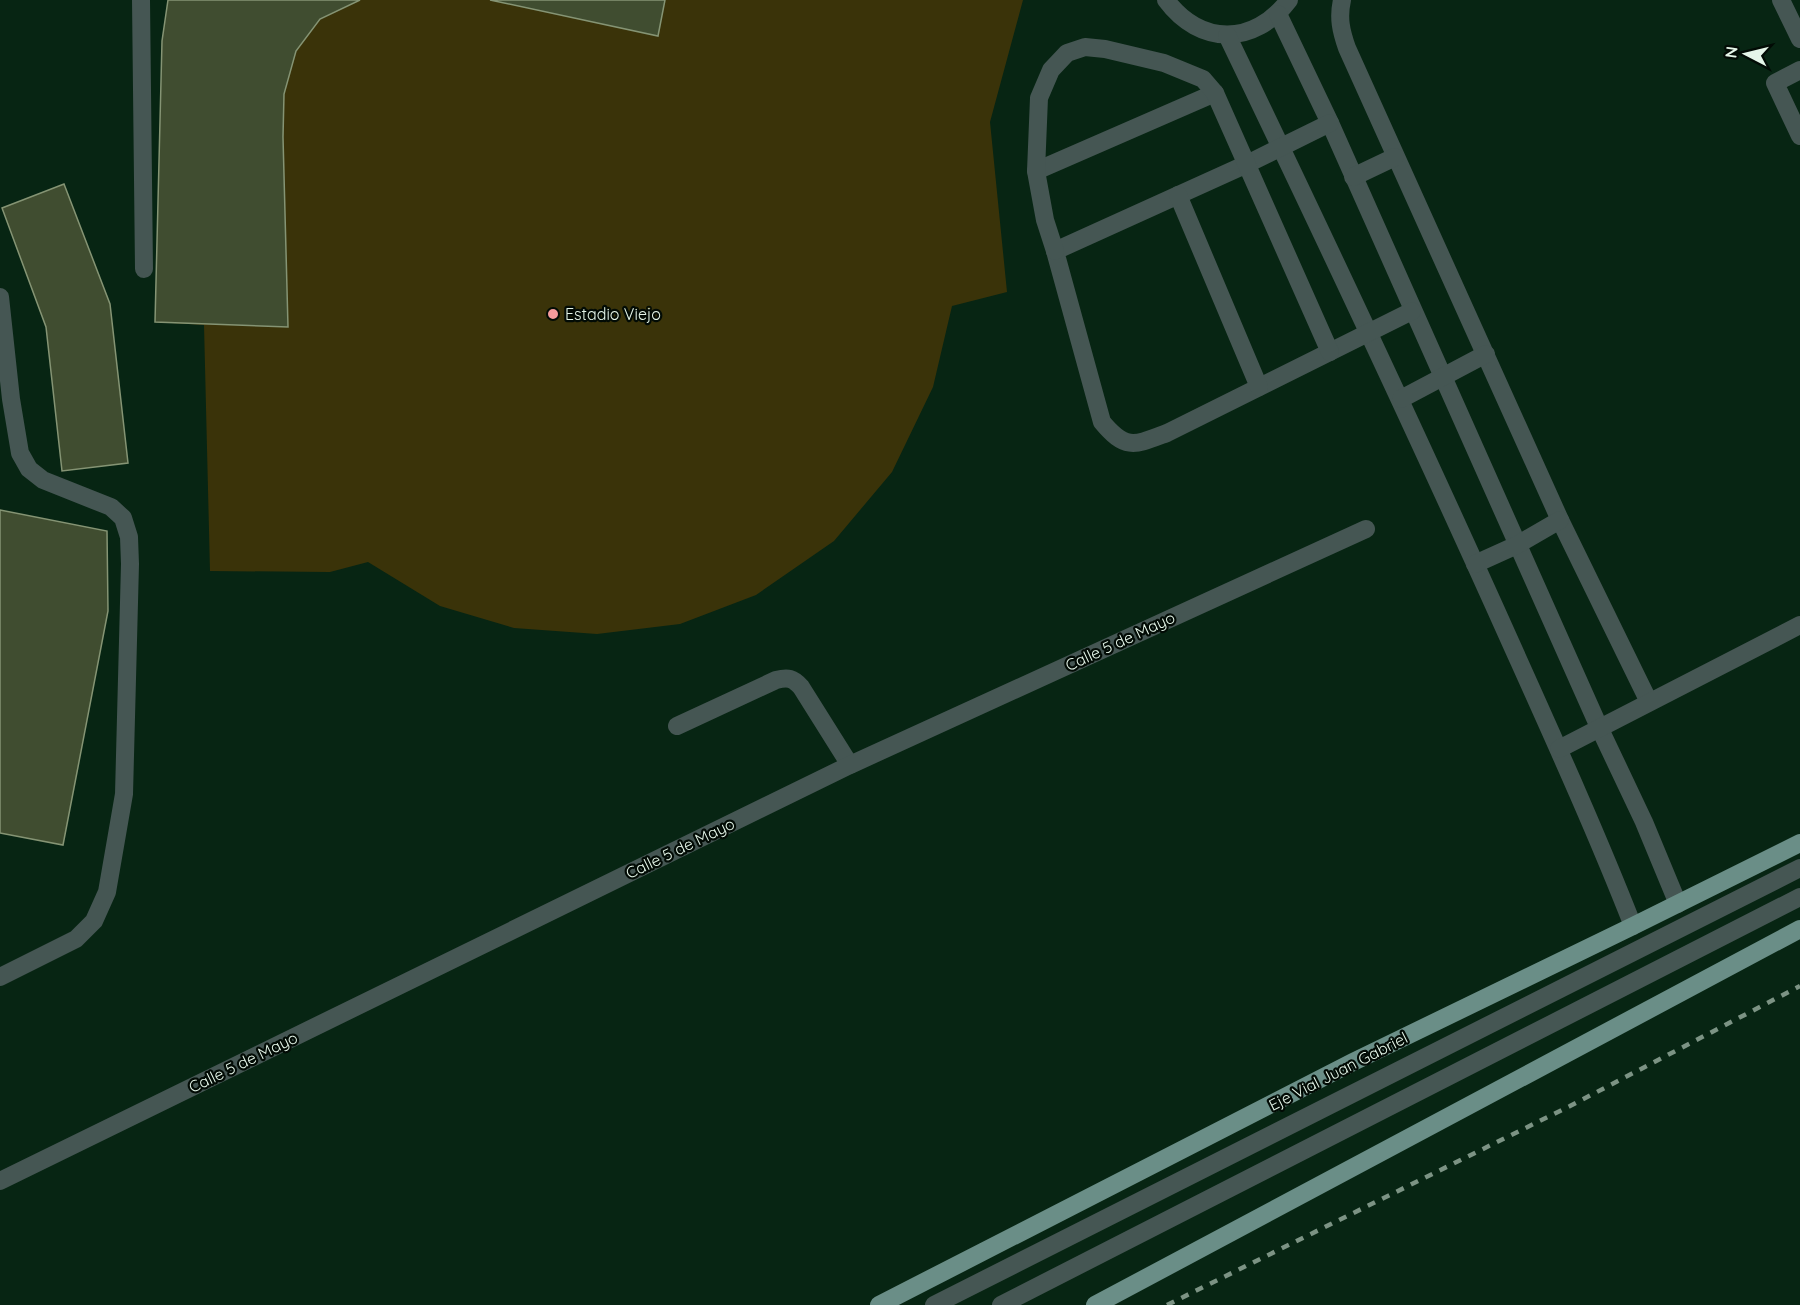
<svg xmlns="http://www.w3.org/2000/svg" width="1800" height="1305" font-family="Quicksand,sans-serif">
<style>
.green{fill:#3a3309}
.building{fill:#404d30;stroke:#859474;stroke-width:1.5}
.lines{fill:none;stroke-linecap:round;stroke-linejoin:round}
.lane{stroke:#455653;stroke-width:18}
.street{stroke:#455653;stroke-width:18}
.primary{stroke:#6a8e87;stroke-width:18}
.rail{stroke:#7c9384;stroke-width:4.5;stroke-dasharray:8 8;stroke-linecap:butt}
.poi-dot{fill:#f59b9c;stroke:#020b05;stroke-width:2}
.labels{text-anchor:middle;stroke-width:4.5;stroke-linejoin:round;paint-order:stroke}
.poi-label{font-size:16px;fill:#e5f6e9;stroke:#020b05;text-anchor:start}
.street-label{font-size:16px;fill:#e5f6e9;stroke:#020b05}
</style>
<rect width="100%" height="100%" fill="#072513"/>
<polygon class="green" points="168,0 1023,0 990,122 1007,292 952,306 933,387 892,472 834,541 756,595 680,624 597,634 514,628 440,606 368,562 330,572 210,571 204,325 155,322 162,41"/>
<g class="building">
<polygon points="168,0 360,0 320,19 296,51 284,94 283,137 288,327 155,322 162,41"/>
<polygon points="490,0 665,0 658,36"/>
<polygon points="64,184 110,304 128,463 62,471 46,327 2,208"/>
<polygon points="0,510 107,531 108,611 63,845 0,833"/>
</g>
<g class="lines">
<g class="lane">
<polyline points="141,0 144,269"/>
<path d="M1166,0C1200,46 1254,46 1289,0"/>
<path d="M1342,0C1338,18 1341,31 1347,48L1560,520L1649,702"/>
<polyline points="1781,0 1800,39"/>
<polyline points="1278,14 1330,123 1599,727 1644,822 1678,904"/>
<path d="M1227,35C1319,226 1409,417 1496,610C1543,715 1591,819 1633,926"/>
<polyline points="1800,70 1775,83 1800,136"/>
<path d="M1330,123L1247,164L1055,251L1102,422C1126,451 1135,445 1167,433L1412,311"/>
<polyline points="1036,171 1215,93"/>
<polyline points="1353,177 1395,157"/>
<polyline points="1178,195 1259,387"/>
<polyline points="1055,251 1045,220 1036,171 1039,98 1051,70 1067,53 1085,47 1105,49 1164,63 1203,79 1215,93 1330,352"/>
<polyline points="0,297 11,399 20,453 29,469 43,480 111,507 123,518 129,537 130,564 124,794 107,892 94,921 76,939 0,977"/>
<polyline points="1401,399 1486,354"/>
<polyline points="1475,564 1517,545 1560,520"/>
<path d="M677,726L776,680C788,677 793,678 801,687L850,765"/>
<polyline points="1559,749 1800,625"/>
<polyline points="934,1305 1800,868"/>
<polyline points="1001,1305 1800,897"/>
</g>
<polyline class="street" points="0,1181 850,765 1366,529"/>
<g class="primary">
<polyline points="879,1305 1353,1062 1633,926 1800,843"/>
<polyline points="1095,1305 1800,929"/>
</g>
<polyline class="rail" points="1167,1305 1570,1106 1800,986"/>
</g>
<circle class="poi-dot" cx="553" cy="314" r="6"/>
<g class="labels">
<g class="poi-label">
<text x="565" y="320">Estadio Viejo</text>
</g>
<g class="street-label">
<text transform="translate(1120 641) rotate(-25)" y="6">Calle 5 de Mayo</text>
<text transform="translate(680 848) rotate(-26)" y="6">Calle 5 de Mayo</text>
<text transform="translate(243 1062) rotate(-26)" y="6">Calle 5 de Mayo</text>
<text transform="translate(1338 1071) rotate(-27)" y="6">Eje Vial Juan Gabriel</text>
</g>
</g>
<g transform="translate(1746 54) rotate(277)" stroke="#020b05" stroke-width="4.5" paint-order="stroke">
<path d="M0-4.5L10 22L0 15L-10 22Z" fill="#e5f6e9"/>
<text y="-9" font-size="16" font-weight="bold" text-anchor="middle" fill="#e5f6e9">N</text>
</g>
</svg>
